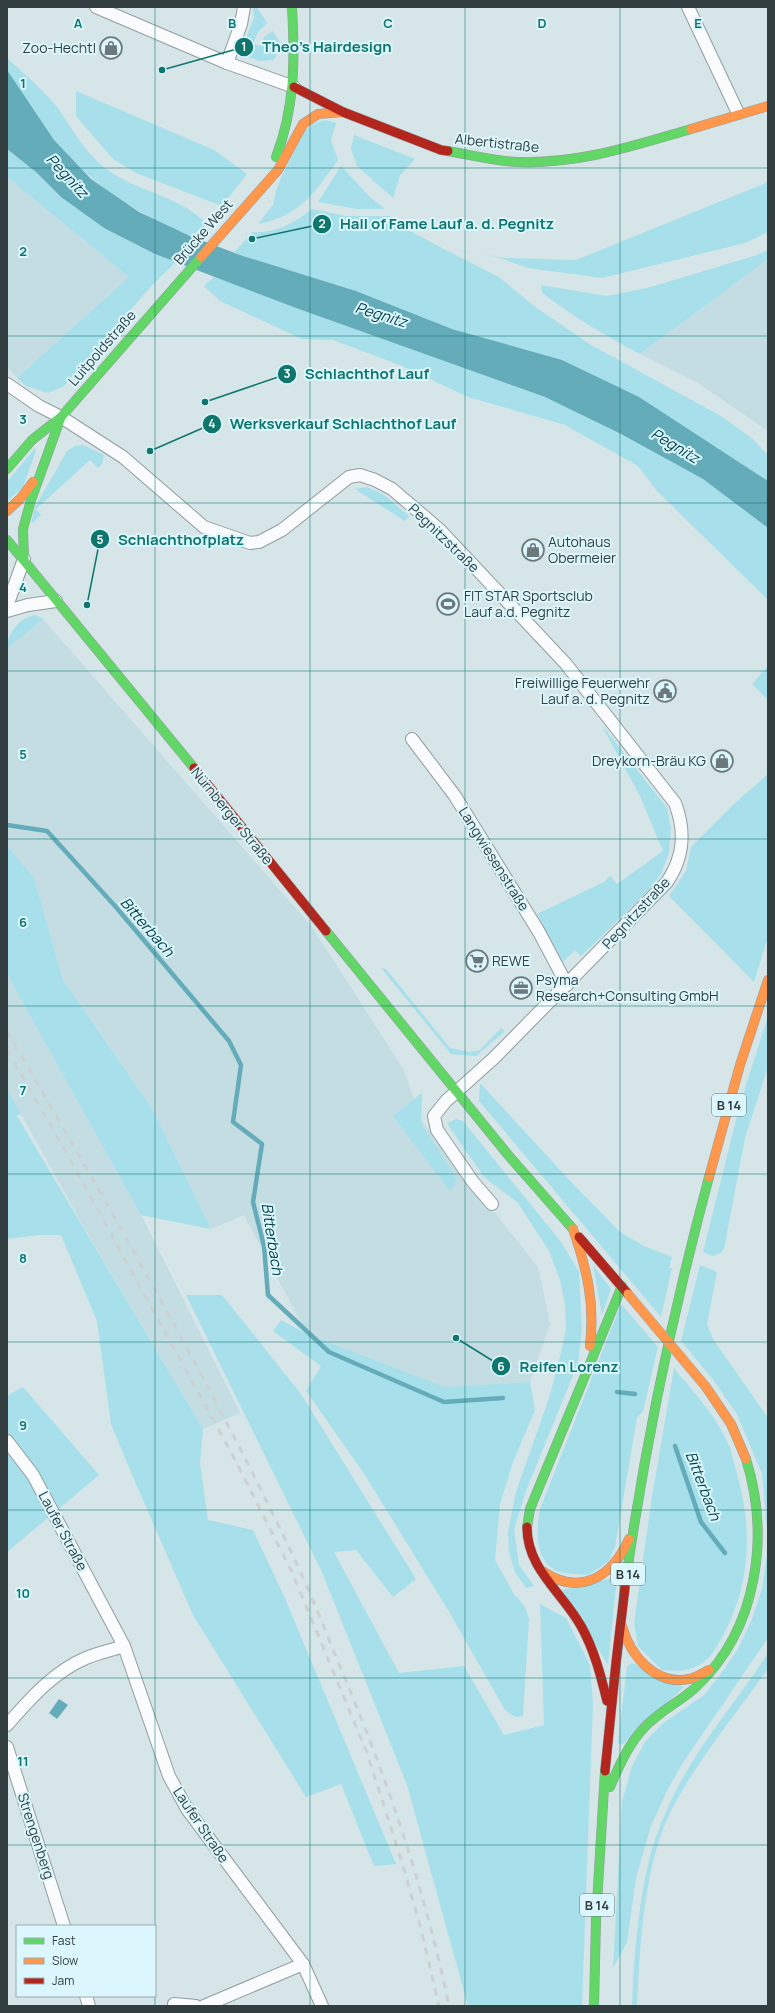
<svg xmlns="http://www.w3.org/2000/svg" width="775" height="2013" font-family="Manrope,sans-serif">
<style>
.built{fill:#c3dde3}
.green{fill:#a7e0eb}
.water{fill:#65acba}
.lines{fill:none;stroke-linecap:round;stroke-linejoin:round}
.stream{stroke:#65acba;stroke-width:4.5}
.street-casing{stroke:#929d9f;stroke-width:14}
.fast-casing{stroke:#929d9f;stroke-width:10}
.slow-casing{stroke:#929d9f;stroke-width:10}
.jam-casing{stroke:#929d9f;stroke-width:10}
.street{stroke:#f9fbfc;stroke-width:12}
.fast{stroke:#63d668;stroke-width:9}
.slow{stroke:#ff974d;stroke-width:9}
.jam{stroke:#b3261e;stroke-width:9}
.rail{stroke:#ccd1d1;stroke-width:3;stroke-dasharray:7 7;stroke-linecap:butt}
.slow-bridge-casing{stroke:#9ab1b6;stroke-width:10;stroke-linecap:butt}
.slow-bridge{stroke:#ff974d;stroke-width:9}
.grid{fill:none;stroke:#0f766e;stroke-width:1;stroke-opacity:0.55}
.labels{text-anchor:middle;stroke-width:4;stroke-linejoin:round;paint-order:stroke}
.shield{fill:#dbf7fd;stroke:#657679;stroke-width:1}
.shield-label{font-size:13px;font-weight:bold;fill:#333e40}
.poi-label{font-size:14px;fill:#333e40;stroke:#dbf7fd;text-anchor:start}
.street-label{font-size:14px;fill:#333e40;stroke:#dbf7fd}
.water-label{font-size:15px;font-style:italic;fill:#003d47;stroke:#dbf7fd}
.grid-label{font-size:13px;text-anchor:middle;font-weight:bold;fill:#0f766e;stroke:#dbf7fd;stroke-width:4;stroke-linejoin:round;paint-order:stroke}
.leader{fill:none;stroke:#0f766e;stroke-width:1.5}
.callout-dot{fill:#0f766e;stroke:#dbf7fd;stroke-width:1.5}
.mark-label{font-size:12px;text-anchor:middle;font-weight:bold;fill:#fff}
.callout-label{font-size:15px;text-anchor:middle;font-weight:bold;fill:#0f766e;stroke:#dbf7fd;stroke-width:4;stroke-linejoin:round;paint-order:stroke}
</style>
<rect width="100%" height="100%" fill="#d6e5e8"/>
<g class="built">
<polygon points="7,177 129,277 17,378 7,367"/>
<polygon points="768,259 768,431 698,383 640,354"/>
<polygon points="43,619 312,927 404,1070 421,1120 538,1267 550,1324 530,1382 445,1387 307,1334 244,1215 211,1229 153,1110 63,980 34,878 7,846 7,649"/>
<polygon points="7,974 141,1215 240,1413 203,1429 90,1238 7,1089"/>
</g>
<g class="green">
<polygon points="257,7 267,23 258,32 253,44 261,46 264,37 273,31 281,44 274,60 259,61 243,54 241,50 254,18 253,8"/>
<path d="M7,58C24,74 42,89 57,107C70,125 81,146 97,161C127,191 175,192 206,223L195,238C140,216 93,186 55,141C36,120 22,94 7,70Z"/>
<polygon points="76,91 214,150 247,174 222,206 136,173 113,159 76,116"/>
<path d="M325,120L336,123L331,140L338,160C315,192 299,217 258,224L273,205L276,191L282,176L305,130L315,123Z"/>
<polygon points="354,135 415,159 400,175 393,198 357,166 351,149"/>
<polygon points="7,149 36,172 61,197 104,228 155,254 176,262 154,283 63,387 48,393 26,386 17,378 129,277 7,177"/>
<polygon points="341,166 370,197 385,209 357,209 318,202"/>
<path d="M768,182V232L745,243L602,278L528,268L497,257L442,248L499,277L534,306L591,345L721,416L754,440L768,455V481L710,444L562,360L452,329L356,291L234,253L252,232C274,234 295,223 312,209L346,216H390L410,231L442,248L505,258L576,260Z"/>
<path d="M768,250V259L640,354C605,336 573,316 542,293L541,285L607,296L651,287L757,255Z"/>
<polygon points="215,276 296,308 545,397 621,434 703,479 768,528 768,600 657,491 638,466 565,425 468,397 400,365 333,340 302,339 220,301 204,286"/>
<polygon points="83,445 104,455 102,464 98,468 90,460 36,509 41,515 31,524 35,507 67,451 75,446"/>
<polygon points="35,448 36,451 23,487 7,501 7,482"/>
<polygon points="367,487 384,495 409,516 405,521 355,489"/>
<path d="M35,615L43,619L7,649C7,633 19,618 35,615Z"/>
<polygon points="768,666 768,700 752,684"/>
<polygon points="601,724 667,808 671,828 669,853 661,874 649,890 581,956 575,950 563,962 537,914 604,882 610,876 617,884 663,851 640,796"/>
<polygon points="768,774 768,937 754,982 669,896 686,871 691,847 735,803"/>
<polygon points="7,846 34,878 63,980 153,1110 211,1229 141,1215 7,974"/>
<polygon points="381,968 386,969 450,1048 469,1052 480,1050 501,1028 505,1031 476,1056 451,1054"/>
<polygon points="768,1016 768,1067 745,1138 724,1249 721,1253 713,1256 703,1252 740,1104"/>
<polygon points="480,1083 573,1184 620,1232 644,1246 672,1257 669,1268 672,1268 661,1317 479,1101"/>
<polygon points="7,1089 21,1114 11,1118 17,1116 203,1429 200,1463 208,1520 253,1530 284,1596 396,1864 374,1866 341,1784 306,1797 193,1615 130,1470 111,1424 97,1321 61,1235 39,1235 7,1239"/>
<polygon points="422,1093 421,1124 457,1179 453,1187 449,1190 393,1116"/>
<polygon points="456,1119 463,1121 562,1243 579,1272 582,1330 578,1363 526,1491 514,1529 519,1565 534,1586 526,1588 515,1572 509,1553 508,1532 516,1492 549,1398 561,1353 566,1329 565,1305 560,1280 549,1251 518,1203 484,1177 448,1125 449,1122"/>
<polygon points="593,1265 611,1289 602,1315"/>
<polygon points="700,1265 717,1272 707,1324 713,1339 768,1418 768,1538 762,1474 737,1414 711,1377 681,1341"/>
<polygon points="186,1295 222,1295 301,1394 416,1579 393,1597 356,1550 334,1552 399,1673 464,1666 504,1735 544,1725 540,1604 566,1618 590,1665 593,1704 582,2006 468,2006 407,1785 322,1572"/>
<path d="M621,1304L658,1347L643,1411L637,1418L615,1547L608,1562L588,1575C579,1574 569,1574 560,1572C534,1563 536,1531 540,1509Z"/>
<polygon points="281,1320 307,1334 445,1387 530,1382 535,1410 513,1462 500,1504 495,1560 514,1594 525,1607 529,1619 523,1716 515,1717 505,1710 448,1610 363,1472 306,1391 321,1366 273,1331"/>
<path d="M674,1368C693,1392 714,1413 727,1441C731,1449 733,1459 735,1467C753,1524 752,1584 722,1637C715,1650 710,1661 695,1667C684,1672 674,1671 662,1670L638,1646L634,1623L652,1497Z"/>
<polygon points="23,1387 99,1475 7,1552 7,1396"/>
<polygon points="768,1546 768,1638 682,1764 666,1793 651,1826 636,1878 627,1942 613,1968 622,1802 632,1766 645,1742 662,1724 704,1695 718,1678 738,1649 752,1619 762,1589"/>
<polygon points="617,1577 608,1665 562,1590"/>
<path d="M768,1653L767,1670C736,1714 700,1757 674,1805C644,1860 640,1943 637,2006H632C634,1956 638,1904 650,1856C658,1826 673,1794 689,1767C713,1727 743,1692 768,1653Z"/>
<polygon points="632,1663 684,1687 622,1745 618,1743 627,1666"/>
</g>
<g class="water">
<polygon points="7,70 54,140 91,179 139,212 190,236 240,255 356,291 452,329 562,360 639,397 768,481 768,528 703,479 621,434 545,397 296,308 155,254 104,228 61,197 36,172 7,149"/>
<polygon points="59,1699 68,1705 57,1719 49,1713"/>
</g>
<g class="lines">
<g class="stream">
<polyline points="7,825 47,831 115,906 229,1041 241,1065 233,1122 262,1144 253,1202 264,1246 268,1295 329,1352 444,1402 503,1398"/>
<polyline points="617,1392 635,1394"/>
<polyline points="675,1446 701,1522 725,1553"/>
</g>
<g class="street-casing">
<g id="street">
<polyline points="96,7 227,63 294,87"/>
<polyline points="688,7 738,113"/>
<polyline points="227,63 241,24 244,7"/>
<path d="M7,384L39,406L61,417L123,457L204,527L250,543L259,542L282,530L349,477L360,475L375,480L392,489L440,530L566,664L675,803C686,832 684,857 667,882L494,1058L446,1101L434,1116L437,1130L473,1182L492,1204"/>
<polyline points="7,606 24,559"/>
<polyline points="7,611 28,605 56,601"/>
<polyline points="412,739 455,796 539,932 567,985"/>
<polyline points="7,1441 33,1475 124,1646 169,1776 187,1809 303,1964 322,2006"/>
<path d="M7,1725C30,1699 53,1672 86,1658C98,1653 112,1650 124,1646"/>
<polyline points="7,1747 64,1926"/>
<polyline points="86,1996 89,2006"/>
<polyline points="174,2004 196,2006"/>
<polyline points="204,2006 303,1964"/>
</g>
</g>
<g class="fast-casing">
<g id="fast">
<path d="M448,151C471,155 495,161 518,162C580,164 632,146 691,129"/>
<path d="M276,157C295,108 295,59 292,7"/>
<polyline points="7,469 32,440 61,417 201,257"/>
<polyline points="7,540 194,768"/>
<polyline points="24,559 23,529 31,500 61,417"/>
<polyline points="326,931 509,1156 573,1229"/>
<polyline points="527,1527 530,1509 622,1286"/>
<path d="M625,1587C644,1449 673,1311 709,1177"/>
<path d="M610,1787C621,1761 633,1734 656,1717C669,1706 685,1698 697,1686C758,1628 770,1536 746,1459"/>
<polyline points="594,2006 596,1920 605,1771"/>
</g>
</g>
<g class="slow-casing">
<g id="slow">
<polyline points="691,129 768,106"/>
<polyline points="201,257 278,170 303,124 318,114 343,112"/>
<polyline points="7,511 20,499 33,482"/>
<polyline points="709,1177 740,1065 768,980"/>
<path d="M573,1229C587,1270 595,1302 590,1346"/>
<polyline points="706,1387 731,1424 746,1459"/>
<path d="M542,1571C580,1597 612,1577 629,1539"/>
<path d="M622,1626C630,1655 655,1686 689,1679C696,1678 703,1673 709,1670"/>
</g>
</g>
<g class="jam-casing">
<g id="jam">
<polyline points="294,87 343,112 441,150 448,151"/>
<polyline points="194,768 326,931"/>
<polyline points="579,1237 628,1294"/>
<path d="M527,1527C527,1569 562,1592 581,1626C594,1649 601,1676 607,1701"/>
<polyline points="605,1771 616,1663 625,1587"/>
</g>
</g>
<use href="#street" class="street"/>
<use href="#fast" class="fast"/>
<use href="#slow" class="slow"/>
<use href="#jam" class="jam"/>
<g class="rail">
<path d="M7,1031C108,1205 210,1380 296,1562C310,1592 322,1622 334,1652C383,1767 424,1884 449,2006"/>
<polyline points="7,1050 71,1161 232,1454 292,1572 367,1753 401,1859 421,1929 439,2006"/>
</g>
<g class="slow-bridge-casing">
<polyline id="slow-bridge" points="628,1294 706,1387"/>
</g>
<use href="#slow-bridge" class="slow-bridge"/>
</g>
<path class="grid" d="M155,7V1926M310,7V2006M465,7V2006M620,7V2006M7,168H768M7,336H768M7,503H768M7,671H768M7,839H768M7,1006H768M7,1174H768M7,1342H768M7,1510H768M7,1678H768M7,1845H768M155,1926V1996M155,1996V2006"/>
<defs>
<g id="shop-ring" transform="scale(1.15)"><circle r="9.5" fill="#dbf7fd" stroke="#6c787b" stroke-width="1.5"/><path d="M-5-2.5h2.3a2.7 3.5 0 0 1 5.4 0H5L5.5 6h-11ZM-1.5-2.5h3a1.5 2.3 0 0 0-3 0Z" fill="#6c787b"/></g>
<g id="stadium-ring" transform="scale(1.15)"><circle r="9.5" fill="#dbf7fd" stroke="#6c787b" stroke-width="1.5"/><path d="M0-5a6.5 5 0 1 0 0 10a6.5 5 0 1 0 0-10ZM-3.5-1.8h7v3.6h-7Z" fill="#6c787b"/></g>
<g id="civic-ring" transform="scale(1.15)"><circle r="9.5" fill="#dbf7fd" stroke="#6c787b" stroke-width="1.5"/><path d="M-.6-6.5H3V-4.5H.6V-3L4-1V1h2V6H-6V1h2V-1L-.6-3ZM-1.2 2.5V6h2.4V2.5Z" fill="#6c787b"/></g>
<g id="supermarket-ring" transform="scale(1.15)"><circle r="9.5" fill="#dbf7fd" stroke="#6c787b" stroke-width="1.5"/><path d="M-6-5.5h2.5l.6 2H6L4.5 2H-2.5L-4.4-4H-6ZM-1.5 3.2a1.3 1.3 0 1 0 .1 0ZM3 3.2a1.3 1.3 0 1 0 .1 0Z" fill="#6c787b"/></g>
<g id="office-ring" transform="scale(1.15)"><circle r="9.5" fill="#dbf7fd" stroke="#6c787b" stroke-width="1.5"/><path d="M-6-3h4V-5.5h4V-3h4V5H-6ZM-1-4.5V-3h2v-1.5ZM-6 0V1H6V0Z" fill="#6c787b"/></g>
</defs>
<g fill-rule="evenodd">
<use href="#shop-ring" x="111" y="48"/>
<use href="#shop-ring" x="533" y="550"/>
<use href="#stadium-ring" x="448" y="604"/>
<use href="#civic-ring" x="665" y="691"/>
<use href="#shop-ring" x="722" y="761"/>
<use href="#supermarket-ring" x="477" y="961"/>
<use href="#office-ring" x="521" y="988"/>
</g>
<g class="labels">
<g class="shield">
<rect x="712" y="1094" width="34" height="22" rx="3"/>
<rect x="611" y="1563" width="34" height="22" rx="3"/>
<rect x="580" y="1894" width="34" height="22" rx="3"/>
</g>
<g class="shield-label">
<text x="729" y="1110">B 14</text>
<text x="628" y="1579">B 14</text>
<text x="597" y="1910">B 14</text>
</g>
<g class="poi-label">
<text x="96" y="53" text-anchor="end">Zoo-Hechtl</text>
<text x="548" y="547">Autohaus<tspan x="548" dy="16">Obermeier</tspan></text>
<text x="464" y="601">FIT STAR Sportsclub<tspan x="464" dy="16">Lauf a.d. Pegnitz</tspan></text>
<text x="650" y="688" text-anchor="end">Freiwillige Feuerwehr<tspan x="650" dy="16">Lauf a. d. Pegnitz</tspan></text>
<text x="706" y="766" text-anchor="end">Dreykorn-Bräu KG</text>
<text x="492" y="966">REWE</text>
<text x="536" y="985">Psyma<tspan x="536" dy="16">Research+Consulting GmbH</tspan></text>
</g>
<g class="street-label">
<text transform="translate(497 143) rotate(6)" y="5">Albertistraße</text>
<text transform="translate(203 232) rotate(-49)" y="5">Brücke West</text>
<text transform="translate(102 348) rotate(-49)" y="5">Luitpoldstraße</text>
<text transform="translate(444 538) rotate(44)" y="5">Pegnitzstraße</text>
<text transform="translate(232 816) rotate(51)" y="5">Nürnberger Straße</text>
<text transform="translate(494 859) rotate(58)" y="5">Langwiesenstraße</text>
<text transform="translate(636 913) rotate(-47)" y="5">Pegnitzstraße</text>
<text transform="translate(63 1531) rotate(62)" y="5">Laufer Straße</text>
<text transform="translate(201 1825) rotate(56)" y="5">Laufer Straße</text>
<text transform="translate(36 1836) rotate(72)" y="5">Strengenberg</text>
</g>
<g class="water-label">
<text transform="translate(67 176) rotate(47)" y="5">Pegnitz</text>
<text transform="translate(381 315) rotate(17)" y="5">Pegnitz</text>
<text transform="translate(675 446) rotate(31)" y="5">Pegnitz</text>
<text transform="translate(147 927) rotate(49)" y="5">Bitterbach</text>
<text transform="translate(272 1239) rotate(81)" y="5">Bitterbach</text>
<text transform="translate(703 1486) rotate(69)" y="5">Bitterbach</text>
</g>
</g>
<g class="grid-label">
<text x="78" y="28">A</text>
<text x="232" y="28">B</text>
<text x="388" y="28">C</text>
<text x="542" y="28">D</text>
<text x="698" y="28">E</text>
<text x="23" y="88">1</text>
<text x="23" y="256">2</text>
<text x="23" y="424">3</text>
<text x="23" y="592">4</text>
<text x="23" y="759">5</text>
<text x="23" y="927">6</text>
<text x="23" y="1095">7</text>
<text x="23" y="1263">8</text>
<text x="23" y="1430">9</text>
<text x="23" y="1598">10</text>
<text x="23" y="1766">11</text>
</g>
<path class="leader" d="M162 70L244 47M252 239L322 224M205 402L287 374M150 451L212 424M87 605L100 539M456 1338L501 1366"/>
<g class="callout-dot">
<circle cx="162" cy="70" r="4"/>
<circle cx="252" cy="239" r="4"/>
<circle cx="205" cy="402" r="4"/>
<circle cx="150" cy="451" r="4"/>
<circle cx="87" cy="605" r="4"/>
<circle cx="456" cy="1338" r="4"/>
<circle cx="244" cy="47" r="10"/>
<circle cx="322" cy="224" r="10"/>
<circle cx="287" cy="374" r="10"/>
<circle cx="212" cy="424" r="10"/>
<circle cx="100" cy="539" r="10"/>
<circle cx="501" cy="1366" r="10"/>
</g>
<g class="mark-label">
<text x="244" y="51">1</text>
<text x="322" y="228">2</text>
<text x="287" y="378">3</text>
<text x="212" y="428">4</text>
<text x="100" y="544">5</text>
<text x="501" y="1371">6</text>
</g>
<g class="callout-label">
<text x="327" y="52">Theo's Hairdesign</text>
<text x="447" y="229">Hall of Fame Lauf a. d. Pegnitz</text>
<text x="367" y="379">Schlachthof Lauf</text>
<text x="343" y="429">Werksverkauf Schlachthof Lauf</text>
<text x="181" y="545">Schlachthofplatz</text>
<text x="569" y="1372">Reifen Lorenz</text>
</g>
<rect width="775" height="2013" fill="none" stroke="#333e40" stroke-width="16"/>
<rect x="16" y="1925" width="140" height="72" fill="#dbf7fd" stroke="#98adb1"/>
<rect x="24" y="1938" width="20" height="6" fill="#63d668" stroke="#98adb1"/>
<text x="52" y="1945" font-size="12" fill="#333e40">Fast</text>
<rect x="24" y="1958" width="20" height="6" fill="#ff974d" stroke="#98adb1"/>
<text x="52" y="1965" font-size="12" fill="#333e40">Slow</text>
<rect x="24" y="1978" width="20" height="6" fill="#b3261e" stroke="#98adb1"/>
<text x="52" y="1985" font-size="12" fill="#333e40">Jam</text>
</svg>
